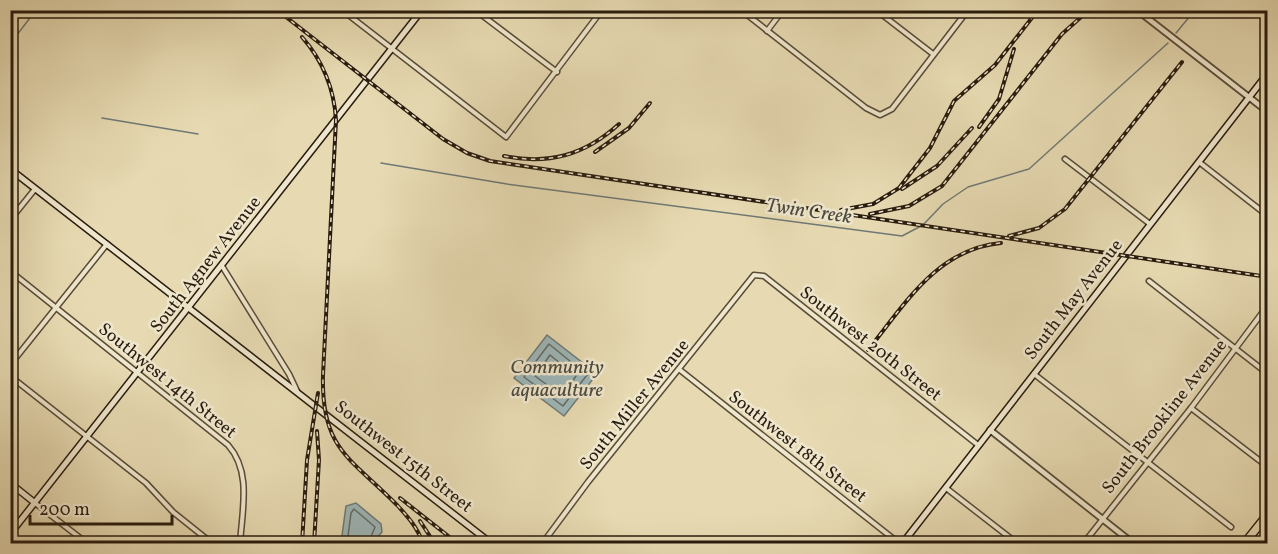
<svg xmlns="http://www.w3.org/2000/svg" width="1278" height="554" font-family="Vollkorn,serif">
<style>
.water{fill:#9db7b9;stroke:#6f7975;stroke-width:1.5}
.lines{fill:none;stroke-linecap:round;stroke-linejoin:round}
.shore{stroke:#636a64;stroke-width:1.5}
.stream{stroke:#6f7975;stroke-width:1.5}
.minor-casing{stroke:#584c37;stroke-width:7}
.tertiary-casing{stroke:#584c37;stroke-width:8}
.secondary-casing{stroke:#291c0e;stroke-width:8}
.motorway-casing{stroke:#291c0e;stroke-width:10}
.minor{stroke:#efe7cd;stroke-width:4}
.tertiary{stroke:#efe7cd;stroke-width:4.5}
.secondary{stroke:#efe7cd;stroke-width:5}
.motorway{stroke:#e7dab2;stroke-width:7}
.rail-casing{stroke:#291c0e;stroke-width:4}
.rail{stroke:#efe7cd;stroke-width:1.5;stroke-dasharray:4.5;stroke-linecap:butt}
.labels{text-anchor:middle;stroke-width:5;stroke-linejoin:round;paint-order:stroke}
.street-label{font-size:18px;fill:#291c0e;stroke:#efe7cd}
.water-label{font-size:20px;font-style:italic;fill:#4c4a41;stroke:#efe7cd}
</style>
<rect width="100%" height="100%" fill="#e7dab2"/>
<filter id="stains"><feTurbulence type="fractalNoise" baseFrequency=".00333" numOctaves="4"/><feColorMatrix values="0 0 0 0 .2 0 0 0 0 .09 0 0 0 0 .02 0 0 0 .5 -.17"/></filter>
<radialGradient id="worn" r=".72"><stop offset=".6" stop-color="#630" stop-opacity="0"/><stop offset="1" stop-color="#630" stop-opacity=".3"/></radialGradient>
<g class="water">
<polygon points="547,335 597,374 564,416 514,378"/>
<polygon points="356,503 381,524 382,532 372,543 341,543 346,506"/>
</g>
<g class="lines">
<g class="shore">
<polygon points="549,344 587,375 563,406 524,377"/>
<polygon points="550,355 576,376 562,396 535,376"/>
<polyline points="347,544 351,513 354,509 375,527 368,544"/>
</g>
<g class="stream">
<polyline points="1176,33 1195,10"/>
<polyline points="10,44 36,10"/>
<polyline points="102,118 198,134"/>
<polyline points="381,163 507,184 902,236 923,225 943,204 968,187 1029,169 1168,43"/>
</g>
<g class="minor-casing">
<g id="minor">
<polyline points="342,10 506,137 602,10"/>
<polyline points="475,10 557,72"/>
<polyline points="741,10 866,108 880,115 892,109 968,10"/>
<polyline points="876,10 933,54"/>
<polyline points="767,31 783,10"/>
<polyline points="1065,159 1150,224"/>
<polyline points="1199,162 1268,216"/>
<polyline points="10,220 35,189"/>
<polyline points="222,266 289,374 297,391"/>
<path d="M10,271L228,445C252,472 242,510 240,544"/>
<polyline points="1149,281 1268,374"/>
<polyline points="10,365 107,244"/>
<polyline points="680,370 900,544"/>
<polyline points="1034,374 1231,527"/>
<polyline points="10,376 146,483 173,512 213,544"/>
<polyline points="1191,408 1268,467"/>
<polyline points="946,488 1018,544"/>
<polyline points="35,503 88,544"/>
<polyline points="542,544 588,482 754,275 764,276 978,445"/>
<polyline points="1083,544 1191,408 1268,305"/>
</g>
</g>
<g class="tertiary-casing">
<g id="tertiary">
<polyline points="1137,10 1268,112"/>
<polyline points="990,430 1134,544"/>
</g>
</g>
<g class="secondary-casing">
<g id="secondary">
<polyline points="10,169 492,544"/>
<polyline points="10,483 35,503"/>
<polyline points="10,534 422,10"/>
<polyline points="902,544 1268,73"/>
</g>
</g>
<g class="motorway-casing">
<polyline id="motorway" points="1244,544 1268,514"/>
</g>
<use href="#minor" class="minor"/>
<use href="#tertiary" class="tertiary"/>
<use href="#secondary" class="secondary"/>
<use href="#motorway" class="motorway"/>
<g class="rail-casing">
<g id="rail">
<polyline points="277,10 443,139 467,153 490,161 1268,277"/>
<path d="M302,37C323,61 334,88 336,120L323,375C321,450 351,458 397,505C408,517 418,528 423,544"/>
<polyline points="979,127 999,99 1014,49"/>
<polyline points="595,152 629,128 650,103"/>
<path d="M504,156C549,165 585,155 619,124"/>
<polyline points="902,189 937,166 972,128"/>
<polyline points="841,210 873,204 899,188 930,148 954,101 995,65 1038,10"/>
<polyline points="870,214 909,206 942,186 1062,34 1089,10"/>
<polyline points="1009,236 1039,228 1065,209 1182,62"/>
<path d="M868,350C905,304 937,249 1001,243"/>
<polyline points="400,498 452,539"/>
<polyline points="420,521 435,544"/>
<polyline points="302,544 307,460 318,393"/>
<polyline points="314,544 319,460 317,431"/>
</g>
</g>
<use href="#rail" class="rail"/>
</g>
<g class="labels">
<g class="street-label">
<text transform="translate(205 264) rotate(-52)" y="6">South Agnew Avenue</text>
<text transform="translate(1073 299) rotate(-52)" y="6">South May Avenue</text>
<text transform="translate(871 343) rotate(38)" y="6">Southwest 20th Street</text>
<text transform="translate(168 380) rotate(39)" y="6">Southwest 14th Street</text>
<text transform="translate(634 404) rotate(-51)" y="6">South Miller Avenue</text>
<text transform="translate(1164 416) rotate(-52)" y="6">South Brookline Avenue</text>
<text transform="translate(798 446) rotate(38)" y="6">Southwest 18th Street</text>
<text transform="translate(404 456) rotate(38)" y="6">Southwest 15th Street</text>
</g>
<g class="water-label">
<text transform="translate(809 210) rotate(8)" y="7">Twin Creek</text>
<text x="557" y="373">Community<tspan x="557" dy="23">aquaculture</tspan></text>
</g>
</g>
<rect width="1278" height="554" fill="none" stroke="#e7dab2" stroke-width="36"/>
<rect x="12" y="12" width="1254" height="530" fill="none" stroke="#291c0e" stroke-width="3"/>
<rect x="18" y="18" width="1242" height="518" fill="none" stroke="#291c0e" stroke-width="1.5"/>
<path d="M30 515v9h142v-9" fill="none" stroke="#291c0e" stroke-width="3"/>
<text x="39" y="515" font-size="18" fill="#291c0e" stroke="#efe7cd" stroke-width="4.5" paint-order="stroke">200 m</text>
<rect width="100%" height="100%" filter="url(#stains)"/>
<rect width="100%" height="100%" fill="url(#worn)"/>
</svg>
